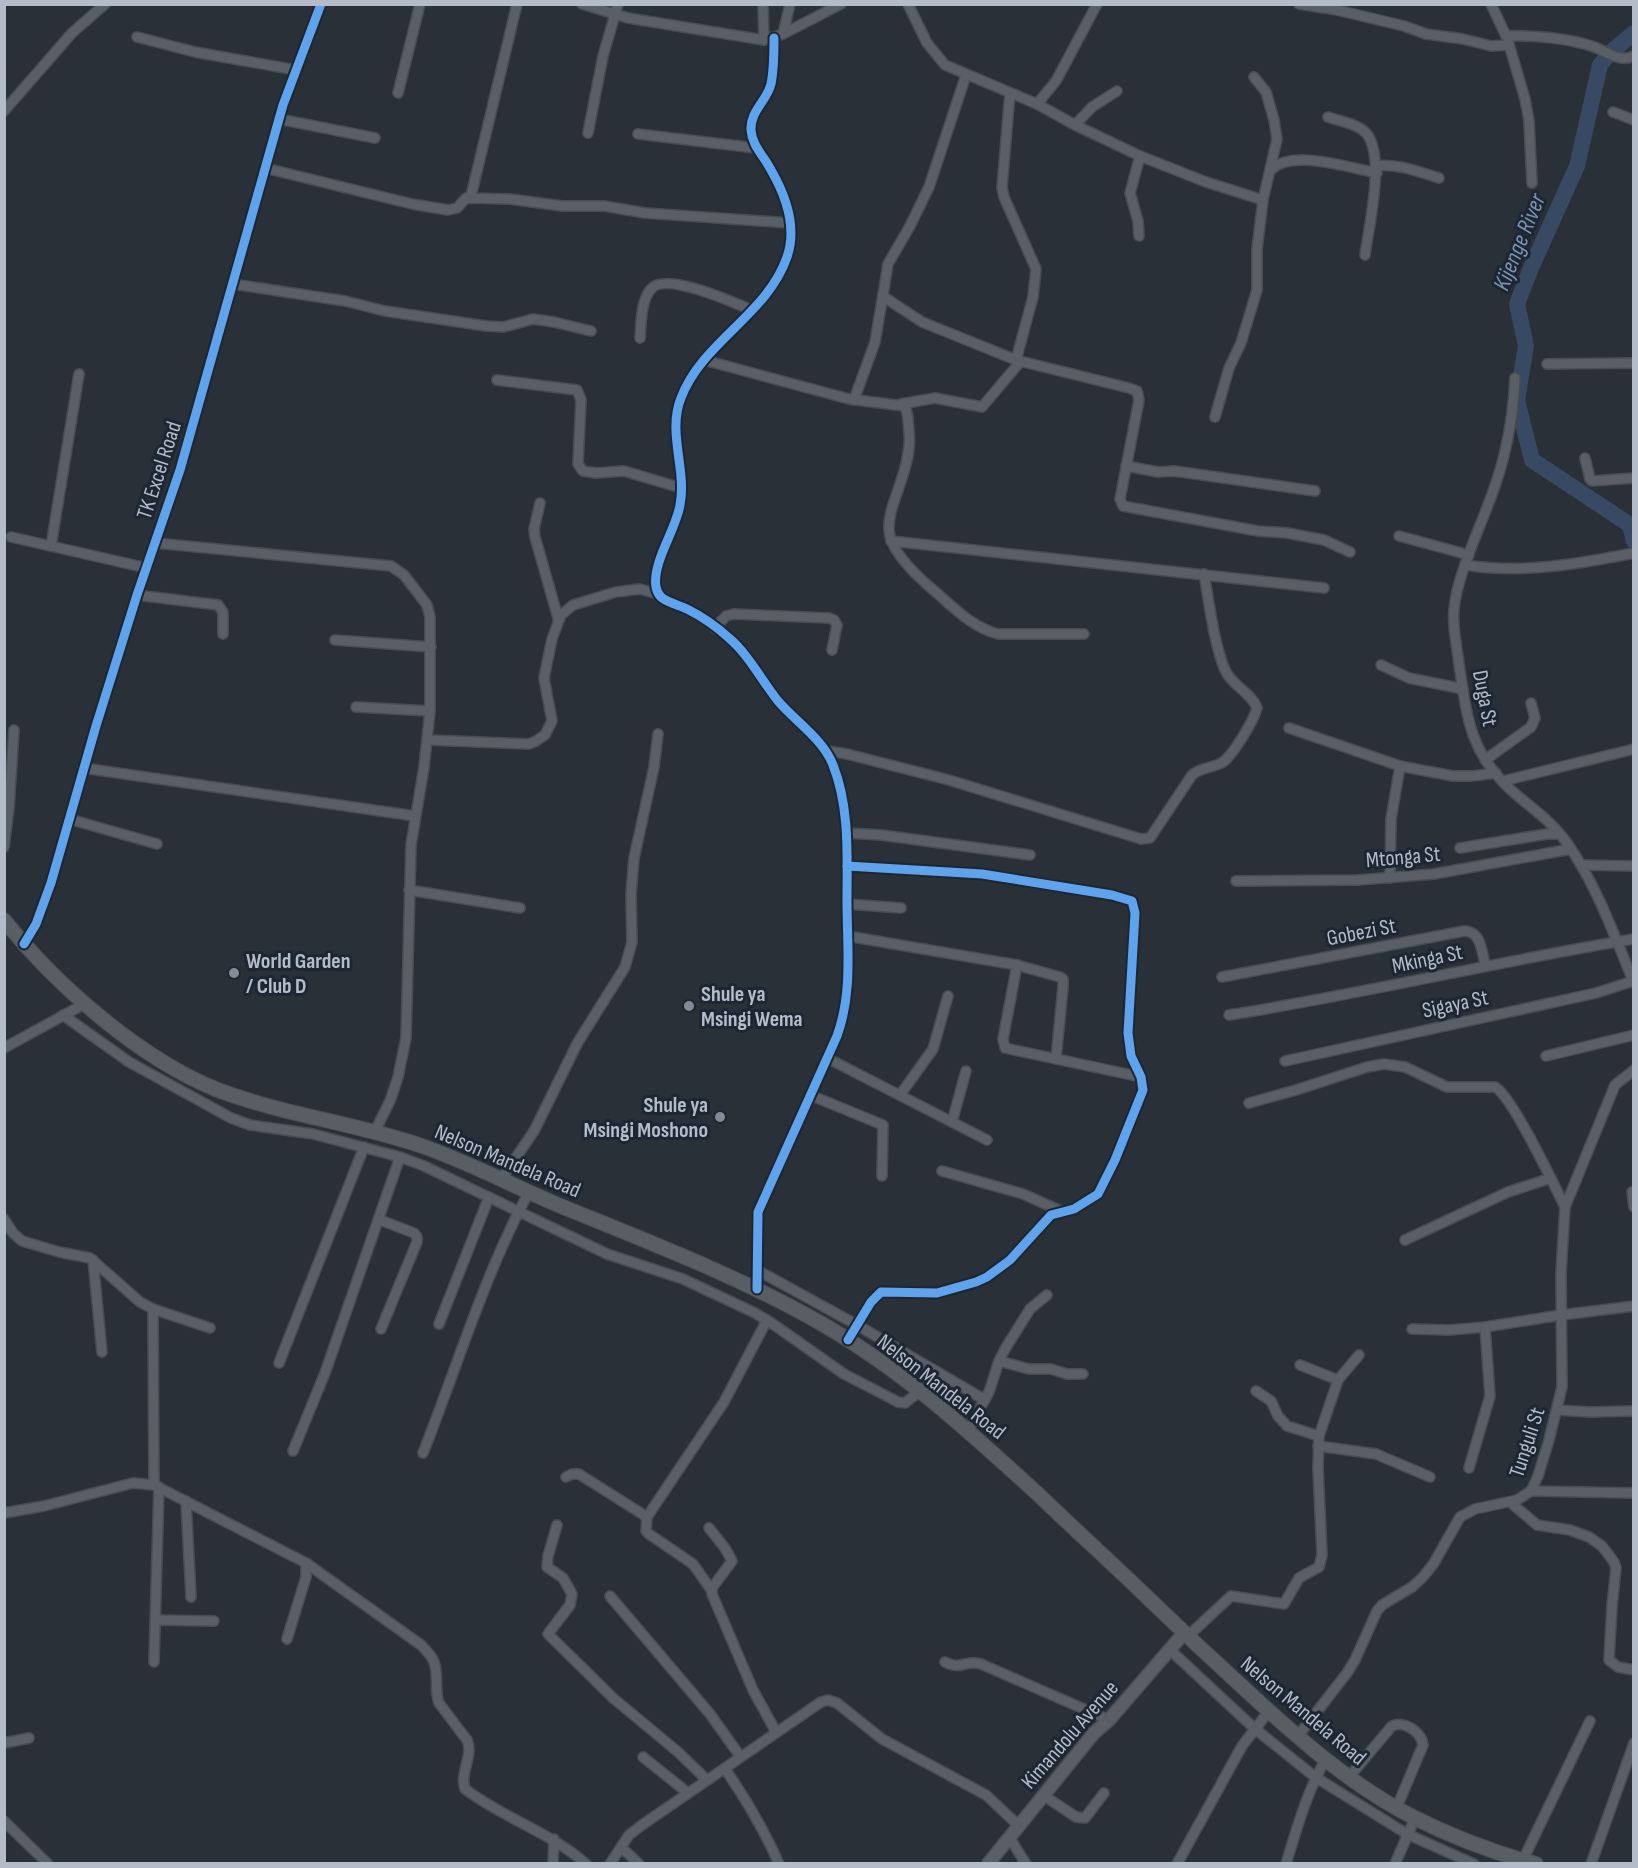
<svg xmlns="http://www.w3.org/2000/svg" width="1638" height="1868" font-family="'Sofia Sans Condensed',sans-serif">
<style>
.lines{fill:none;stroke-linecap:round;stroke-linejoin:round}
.river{stroke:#384963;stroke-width:16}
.minor-casing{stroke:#484c53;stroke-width:12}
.tertiary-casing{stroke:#484c53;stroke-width:15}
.secondary-casing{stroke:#484c53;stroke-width:16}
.minor{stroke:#5a5e66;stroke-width:9}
.tertiary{stroke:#5a5e66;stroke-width:12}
.secondary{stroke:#595d64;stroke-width:14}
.cycleway-casing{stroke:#1d2633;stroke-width:13}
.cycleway{stroke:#60a3ed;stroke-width:9}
.poi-dot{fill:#848b96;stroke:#1d2633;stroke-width:2}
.labels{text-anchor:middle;stroke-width:6;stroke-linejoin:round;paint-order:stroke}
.street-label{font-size:22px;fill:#b4bcc9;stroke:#1d2633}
.poi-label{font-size:22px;font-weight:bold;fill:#b4bcc9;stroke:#1d2633;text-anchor:start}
.water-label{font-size:24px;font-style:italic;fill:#7c92b1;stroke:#1d2633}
</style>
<rect width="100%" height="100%" fill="#2a3038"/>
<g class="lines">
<polyline class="river" points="1634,33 1610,53 1600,65 1577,166 1531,268 1517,304 1526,346 1517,400 1532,460 1630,525 1634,541"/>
<g class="minor-casing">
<g id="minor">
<polyline points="582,4 628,18 764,40 783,34 841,4"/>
<polyline points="763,4 764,40"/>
<polyline points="908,4 927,43 945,65 1037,104 1075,125 1140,156 1206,182 1263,200"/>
<polyline points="1299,4 1337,10 1404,26 1426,34 1463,39 1491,46 1509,45"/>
<path d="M1491,4L1506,36C1532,35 1569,38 1594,47C1608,52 1619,63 1634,56"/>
<polyline points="783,34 790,4"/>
<polyline points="137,37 195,52 296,70"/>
<polyline points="1508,41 1525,99 1529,121 1532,183"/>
<polyline points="966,75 929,187 910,226 888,264 883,295 887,299 922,322 1016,360 1129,388 1137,391 1139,400 1120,499 1123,506 1258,531 1287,533 1324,540 1350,552"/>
<polyline points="398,93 420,4"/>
<polyline points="1010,93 1002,187 1004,197 1036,269 1033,297 1016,360"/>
<polyline points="1037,104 1056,81 1097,4"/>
<polyline points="4,111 72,33 105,4"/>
<polyline points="1613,112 1634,120"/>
<path d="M1328,117C1339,121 1359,124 1367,134C1385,158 1369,226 1365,255"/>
<polyline points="279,119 375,138"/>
<polyline points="1075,125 1092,107 1117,91"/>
<polyline points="588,133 603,56 618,4"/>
<polyline points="638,134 756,148"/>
<path d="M1376,166C1397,163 1419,172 1439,178"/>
<polyline points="265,168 412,204 448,210 457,208 466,198 510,199 562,206 604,206 645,213 790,223"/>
<path d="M1272,169C1293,149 1350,168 1377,173"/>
<polyline points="471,196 517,4"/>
<polyline points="1139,236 1138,221 1130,193 1140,156"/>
<polyline points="233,284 345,301 385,311 486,326 503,327 533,319 554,322 591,331"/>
<path d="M640,338C641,324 641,300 651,289C666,271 734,303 752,310"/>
<path d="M704,360L849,399L904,406C909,413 908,423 909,432C911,449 906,466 901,481C896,497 888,514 889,530C890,553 921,580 938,594C956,610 974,628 998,634H1084"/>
<polyline points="1547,364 1634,363"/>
<path d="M1515,378C1513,419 1506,458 1491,497C1479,530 1457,576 1454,609C1452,627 1457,646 1459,664C1467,717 1469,751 1511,790C1531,808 1552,821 1567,843C1596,884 1615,937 1634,983"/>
<polyline points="497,380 577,390 581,400 578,464 583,471 596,473 624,471 681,488"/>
<polyline points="854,400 875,342 883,295"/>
<polyline points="901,404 935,398 982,407 1020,362"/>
<polyline points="1215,417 1229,368 1241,343 1257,290 1257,249 1263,200 1277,139 1274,120 1266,92 1254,77"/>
<polyline points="1585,458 1590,479 1592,481 1634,478"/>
<polyline points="1126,466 1158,472 1174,471 1315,491"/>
<polyline points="540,503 534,529 535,537 558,618"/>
<polyline points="1399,536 1469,555"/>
<polyline points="11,537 147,568"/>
<polyline points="891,541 1324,588"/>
<polyline points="155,543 391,566 404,575 427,605 430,617 430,711 424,767 411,845 406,1038 398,1077 390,1101 375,1131"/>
<polyline points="51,546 79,374"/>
<path d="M1465,565C1522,574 1578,564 1634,553"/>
<polyline points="137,595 218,605 223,612 223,634"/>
<polyline points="715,628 726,616 734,614 829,618 834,620 837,625 832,650"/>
<polyline points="335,640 431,647"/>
<polyline points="1381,665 1409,678 1463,689"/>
<polyline points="356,707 430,711"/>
<polyline points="1289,728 1400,766 1453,776 1472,776 1496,773"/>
<polyline points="428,740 529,744 536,741 545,735 552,721 544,678 552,639 561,615 573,605 616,592 640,589 658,594"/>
<path d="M827,751L847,754L949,780L1141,839L1150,838L1192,775C1201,767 1214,768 1223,762C1233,755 1254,720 1257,708C1252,693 1232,686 1225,670C1214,645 1209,601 1204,574"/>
<polyline points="1485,760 1531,727 1535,718 1531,703"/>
<polyline points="83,768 415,816"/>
<polyline points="1503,781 1634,749"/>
<polyline points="69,819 157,844"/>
<polyline points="847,833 881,835 1030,855"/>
<polyline points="4,847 9,808 14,730"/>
<polyline points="1460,848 1547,834 1560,834"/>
<polyline points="1581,865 1634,866"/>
<polyline points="847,866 982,874 1112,895 1132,901 1135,913 1128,1033 1131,1056 1141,1077 1143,1090 1115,1160 1098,1194 1074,1209 1051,1215 1010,1260 987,1277 976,1282 937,1293 881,1292 871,1302 848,1340"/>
<polyline points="1390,878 1391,819 1400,766"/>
<polyline points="1236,881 1358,880 1434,874 1571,849"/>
<polyline points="409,890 520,908"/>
<polyline points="847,904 901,908"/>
<polyline points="847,936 1017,965 1060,977 1063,979 1063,987 1056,1059"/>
<polyline points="24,944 36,924 51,883 96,726 137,595 180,470 283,105 321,4"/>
<polyline points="1017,965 1003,1039 1005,1048 1141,1077"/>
<path d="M1222,977L1464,931C1481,931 1482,951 1485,965"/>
<polyline points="63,1015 129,1062 231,1118 250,1125 313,1134 400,1157 424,1166 607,1254 683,1279 755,1313 770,1322 844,1374 898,1402 905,1403 921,1390"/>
<path d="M1229,1015C1364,994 1498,961 1634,939"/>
<polyline points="4,1048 86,1003"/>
<polyline points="1546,1056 1634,1035"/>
<polyline points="827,1058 987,1140"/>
<polyline points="1285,1061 1596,993 1633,981"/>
<polyline points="810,1095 883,1125 882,1176"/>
<polyline points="900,1095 933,1049 948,996"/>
<path d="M1249,1103L1296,1090L1367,1067L1384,1064L1405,1067L1447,1087H1495C1512,1096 1554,1185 1565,1207"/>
<polyline points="952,1122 966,1071"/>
<polyline points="942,1171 1023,1194 1061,1211"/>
<polyline points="502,1178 534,1131 578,1042 625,967 632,942 631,894 634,858 654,767 658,734"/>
<polyline points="1632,1192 1634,1207"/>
<polyline points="4,1219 13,1233 22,1241 59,1252 90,1258 140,1302 153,1309 210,1328"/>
<polyline points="380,1220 414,1233 417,1237 417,1242 381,1329"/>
<polyline points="1405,1240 1508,1192 1551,1178"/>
<polyline points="93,1260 102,1352"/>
<polyline points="757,1270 857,1325 985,1400"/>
<path d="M757,1289L758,1212L837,1036C853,992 847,947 847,901C847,856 850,808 833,765C823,739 796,722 778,701C762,681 749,655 729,638C717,627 701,616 687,609C679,605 668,603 661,597C658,594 657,592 656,587C652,562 676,530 680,505C687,470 667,432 681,398C702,342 767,315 787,257C797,228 786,196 771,170C764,156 752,146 751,130C750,111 767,101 771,84C774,69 774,53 774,38"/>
<polyline points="153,1309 154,1485"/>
<polyline points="439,1324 489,1197"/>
<polyline points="1412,1329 1449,1330 1485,1327 1561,1315 1634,1306"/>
<polyline points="999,1361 1029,1369 1051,1369 1067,1374 1083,1374"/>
<polyline points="279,1363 364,1147"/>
<polyline points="1300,1365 1338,1380"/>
<polyline points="1256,1391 1271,1401 1278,1416 1287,1426 1319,1436"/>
<polyline points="1557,1410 1589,1412 1634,1411"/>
<polyline points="968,1430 989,1392 999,1361 1005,1349 1030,1309 1047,1295"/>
<polyline points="1318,1446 1376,1454 1430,1477"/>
<polyline points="293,1451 325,1373 400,1157"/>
<path d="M423,1453C457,1367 485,1273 529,1192"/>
<polyline points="1469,1468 1490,1396 1485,1327"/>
<polyline points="566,1477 572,1474 579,1474 647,1517"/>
<polyline points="1531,1491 1634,1493"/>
<polyline points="186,1501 191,1597"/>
<polyline points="1510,1502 1537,1525 1570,1530 1589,1537 1602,1546 1614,1562 1616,1568 1612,1606 1609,1660 1618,1667 1634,1670"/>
<path d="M4,1513L44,1506L133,1483L154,1485L306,1563L421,1645C426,1650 432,1656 434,1662C439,1675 434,1690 439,1703L467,1740C474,1756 459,1773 465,1789C503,1818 550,1832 586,1864"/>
<polyline points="557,1525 548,1556 547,1567 563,1578 572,1594 570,1605 548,1634 613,1698 678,1752 707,1780"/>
<polyline points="709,1528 725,1548 732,1561 712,1588 712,1594 753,1690 776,1732"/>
<polyline points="712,1591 693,1564 649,1534 646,1531 647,1517 724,1402 767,1320"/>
<polyline points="610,1596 710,1714 740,1756"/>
<polyline points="156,1620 214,1621"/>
<polyline points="1187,1637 1231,1596 1284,1604 1299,1578 1319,1567 1322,1555 1318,1468 1319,1436 1338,1380 1359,1355"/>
<polyline points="287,1639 306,1577 306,1563"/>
<polyline points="1169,1649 1254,1728 1315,1777 1407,1834 1474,1864"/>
<polyline points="154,1662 159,1487"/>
<path d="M945,1662C962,1671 965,1659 981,1664L1109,1720"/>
<polyline points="1298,1736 1347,1673 1355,1660 1377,1611 1382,1605 1412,1587 1423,1577 1434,1563 1460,1517 1475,1509 1517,1500 1531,1491 1538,1476 1549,1440 1562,1387 1561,1273 1565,1207 1615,1085 1634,1070"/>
<polyline points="4,1743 29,1738"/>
<polyline points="643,1757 688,1793"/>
<path d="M725,1769C746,1799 764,1830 779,1864"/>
<path d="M1350,1776L1391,1727C1402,1719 1421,1731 1423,1745L1397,1807"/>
<polyline points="1043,1795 1076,1817 1085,1818 1104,1793"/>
<polyline points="4,1821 48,1864"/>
<polyline points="1009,1837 1026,1864"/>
<polyline points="621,1847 639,1864"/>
<polyline points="1523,1860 1590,1721"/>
<polyline points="553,1864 554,1839"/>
<polyline points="610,1864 629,1835 642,1825 821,1702 828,1700 837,1703 882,1739 986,1795 1019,1826"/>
<polyline points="1177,1864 1242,1746 1269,1711"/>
<path d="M1286,1864C1297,1828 1307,1791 1326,1759"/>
<polyline points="1395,1864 1415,1818"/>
<polyline points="1591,1864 1634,1743"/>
</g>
</g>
<g class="tertiary-casing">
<polyline id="tertiary" points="988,1864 1094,1733 1109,1720 1184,1633"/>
</g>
<g class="secondary-casing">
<path id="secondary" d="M4,920C56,985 140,1059 218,1090C284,1115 355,1123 422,1146C474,1164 522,1191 573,1211C659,1246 744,1279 824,1325C906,1373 970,1432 1040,1496C1075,1530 1112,1563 1147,1597C1180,1629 1213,1660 1247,1691C1298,1738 1353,1787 1415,1818C1453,1837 1495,1853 1536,1864"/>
</g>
<use href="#minor" class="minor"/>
<use href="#tertiary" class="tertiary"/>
<use href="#secondary" class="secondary"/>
<g class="cycleway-casing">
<g id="cycleway">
<polyline points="847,866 982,874 1112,895 1132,901 1135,913 1128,1033 1131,1056 1141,1077 1143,1090 1115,1160 1098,1194 1074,1209 1051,1215 1010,1260 987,1277 976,1282 937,1293 881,1292 871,1302 848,1340"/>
<polyline points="24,944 36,924 51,883 96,726 137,595 180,470 283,105 321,4"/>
<path d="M757,1289L758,1212L837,1036C853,992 847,947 847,901C847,856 850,808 833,765C823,739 796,722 778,701C762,681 749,655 729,638C717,627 701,616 687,609C679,605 668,603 661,597C658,594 657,592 656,587C652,562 676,530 680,505C687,470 667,432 681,398C702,342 767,315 787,257C797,228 786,196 771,170C764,156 752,146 751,130C750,111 767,101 771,84C774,69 774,53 774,38"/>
</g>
</g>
<use href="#cycleway" class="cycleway"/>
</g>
<g class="poi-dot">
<circle cx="234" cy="973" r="6"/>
<circle cx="689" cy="1006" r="6"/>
<circle cx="720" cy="1117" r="6"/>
</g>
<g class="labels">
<g class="street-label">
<text transform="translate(158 470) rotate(-72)" y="8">TK Excel Road</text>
<text transform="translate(1486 698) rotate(79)" y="8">Duga St</text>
<text transform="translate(1403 856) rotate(-5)" y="8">Mtonga St</text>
<text transform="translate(1361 931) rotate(-11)" y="8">Gobezi St</text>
<text transform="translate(1427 958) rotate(-12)" y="8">Mkinga St</text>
<text transform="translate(1455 1003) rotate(-12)" y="8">Sigaya St</text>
<text transform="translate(508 1160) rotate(23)" y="8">Nelson Mandela Road</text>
<text transform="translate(942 1386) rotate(38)" y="8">Nelson Mandela Road</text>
<text transform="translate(1526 1442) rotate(-72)" y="8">Tunguli St</text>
<text transform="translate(1304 1710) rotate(40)" y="8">Nelson Mandela Road</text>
<text transform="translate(1069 1734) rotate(-49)" y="8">Kimandolu Avenue</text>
</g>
<g class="poi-label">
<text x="246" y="968">World Garden<tspan x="246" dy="25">/ Club D</tspan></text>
<text x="701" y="1001">Shule ya<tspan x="701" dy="25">Msingi Wema</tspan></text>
<text x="708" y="1112" text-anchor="end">Shule ya<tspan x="708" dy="25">Msingi Moshono</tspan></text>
</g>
<g class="water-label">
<text transform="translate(1519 242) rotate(-68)" y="8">Kijenge River</text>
</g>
</g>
<rect width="1638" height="1868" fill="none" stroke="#b4bcc9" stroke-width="12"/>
</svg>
